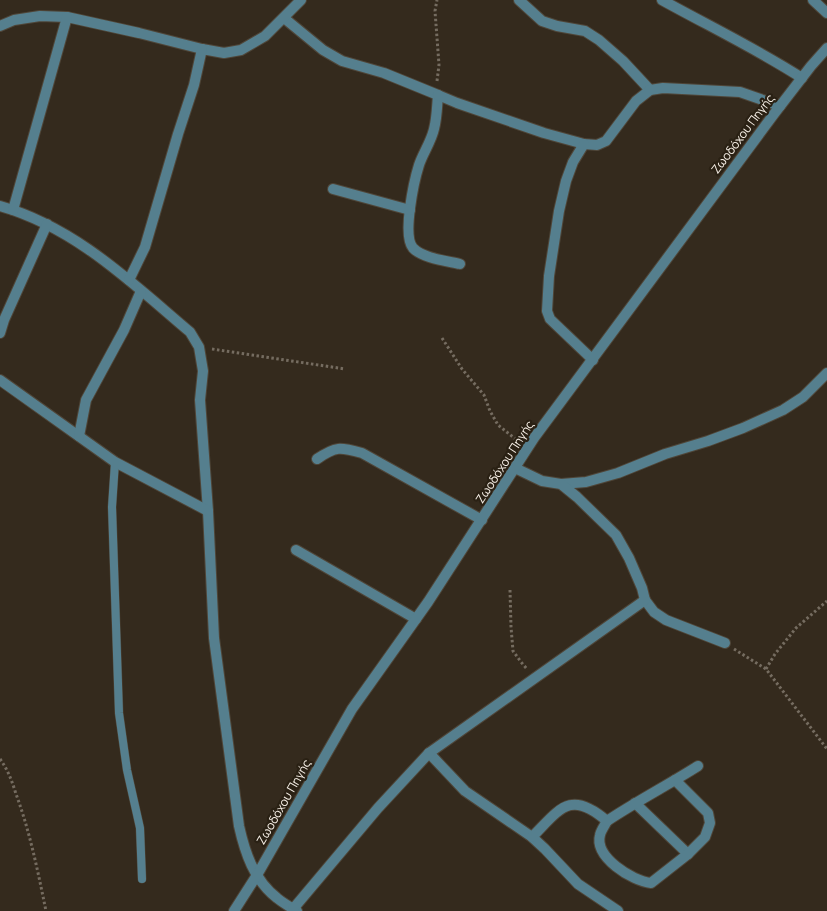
<svg xmlns="http://www.w3.org/2000/svg" width="827" height="911" font-family="Manrope,sans-serif">
<style>
.lines{fill:none;stroke-linecap:round;stroke-linejoin:round}
.lane-casing{stroke:#4f4639;stroke-width:9}
.street-casing{stroke:#4f4639;stroke-width:12}
.path{stroke:#756c60;stroke-width:3;stroke-dasharray:2.5 2.5;stroke-linecap:butt}
.lane{stroke:#557f8e;stroke-width:8}
.street{stroke:#557f8e;stroke-width:10}
.labels{text-anchor:middle;stroke-width:4.5;stroke-linejoin:round;paint-order:stroke}
.street-label{font-size:12px;fill:#f8f1e8;stroke:#2a2114}
</style>
<rect width="100%" height="100%" fill="#342a1d"/>
<g class="lines">
<g class="lane-casing">
<polyline id="lane" points="115,462 112,507 119,713 127,770 140,828 142,879"/>
</g>
<g class="street-casing">
<g id="street">
<polyline points="519,0 542,21 557,26 585,31 599,40 623,61 650,90"/>
<path d="M662,0C709,26 757,49 802,78"/>
<polyline points="813,0 827,13"/>
<path d="M284,18L323,50L342,61L384,73L438,95C437,106 437,118 434,129C431,142 423,153 419,165C414,181 402,236 413,248C422,258 447,261 460,264"/>
<polyline points="0,26 14,20 40,16 67,17 139,33 202,49 224,53 241,50 265,36 301,0"/>
<polyline points="438,95 457,103 544,133 584,144 597,145 606,141 636,101 650,90 663,88 740,92 780,106"/>
<polyline points="584,144 573,162 566,181 559,211 549,276 547,311 550,319 593,360"/>
<polyline points="333,189 410,210"/>
<path d="M0,206C75,227 132,283 190,332L199,347L203,371L200,400L208,511L214,638L239,826C245,853 254,880 277,898C283,903 290,907 297,911"/>
<polyline points="13,210 67,17"/>
<polyline points="129,280 145,247 178,134 194,85 202,49"/>
<polyline points="0,333 4,320 47,224"/>
<polyline points="0,380 115,462 208,511"/>
<polyline points="79,436 86,400 124,330 141,291"/>
<path d="M317,459C336,446 340,447 362,453L482,520"/>
<polyline points="561,484 586,482 618,473 665,454 708,441 743,428 783,410 803,397 827,373"/>
<polyline points="296,550 416,619"/>
<polyline points="645,600 654,612 666,620 725,643"/>
<polyline points="429,753 465,791 532,837 545,849 578,884 618,911"/>
<polyline points="635,803 688,854"/>
<path d="M607,821C605,825 601,830 600,835C594,857 632,881 651,883L688,854L705,837L710,823L708,813L675,780"/>
<path d="M532,837C560,809 570,789 607,821C637,801 668,785 698,766"/>
<polyline points="293,909 378,808 429,753 645,600 642,588 629,558 616,535 577,497 561,484 542,481 515,468"/>
<polyline points="234,911 257,875 352,709 428,602 534,438 774,114 811,66 827,48"/>
</g>
</g>
<g class="path">
<polyline points="437,81 439,65 435,11 437,0"/>
<polyline points="442,338 462,369 484,395 490,411 498,425 518,441"/>
<polyline points="212,349 345,369"/>
<polyline points="510,590 511,627 513,651 521,662 527,669"/>
<polyline points="734,649 766,669 827,749"/>
<polyline points="766,669 775,654 796,628 827,601"/>
<path d="M0,759C8,770 12,781 16,794C30,832 38,872 46,911"/>
</g>
<use href="#lane" class="lane"/>
<use href="#street" class="street"/>
</g>
<g class="labels">
<g class="street-label">
<text transform="translate(743 134) rotate(-53)" y="4">Ζωοδόχου Πηγής</text>
<text transform="translate(505 462) rotate(-57)" y="4">Ζωοδόχου Πηγής</text>
<text transform="translate(284 802) rotate(-60)" y="4">Ζωοδόχου Πηγής</text>
</g>
</g>
</svg>
